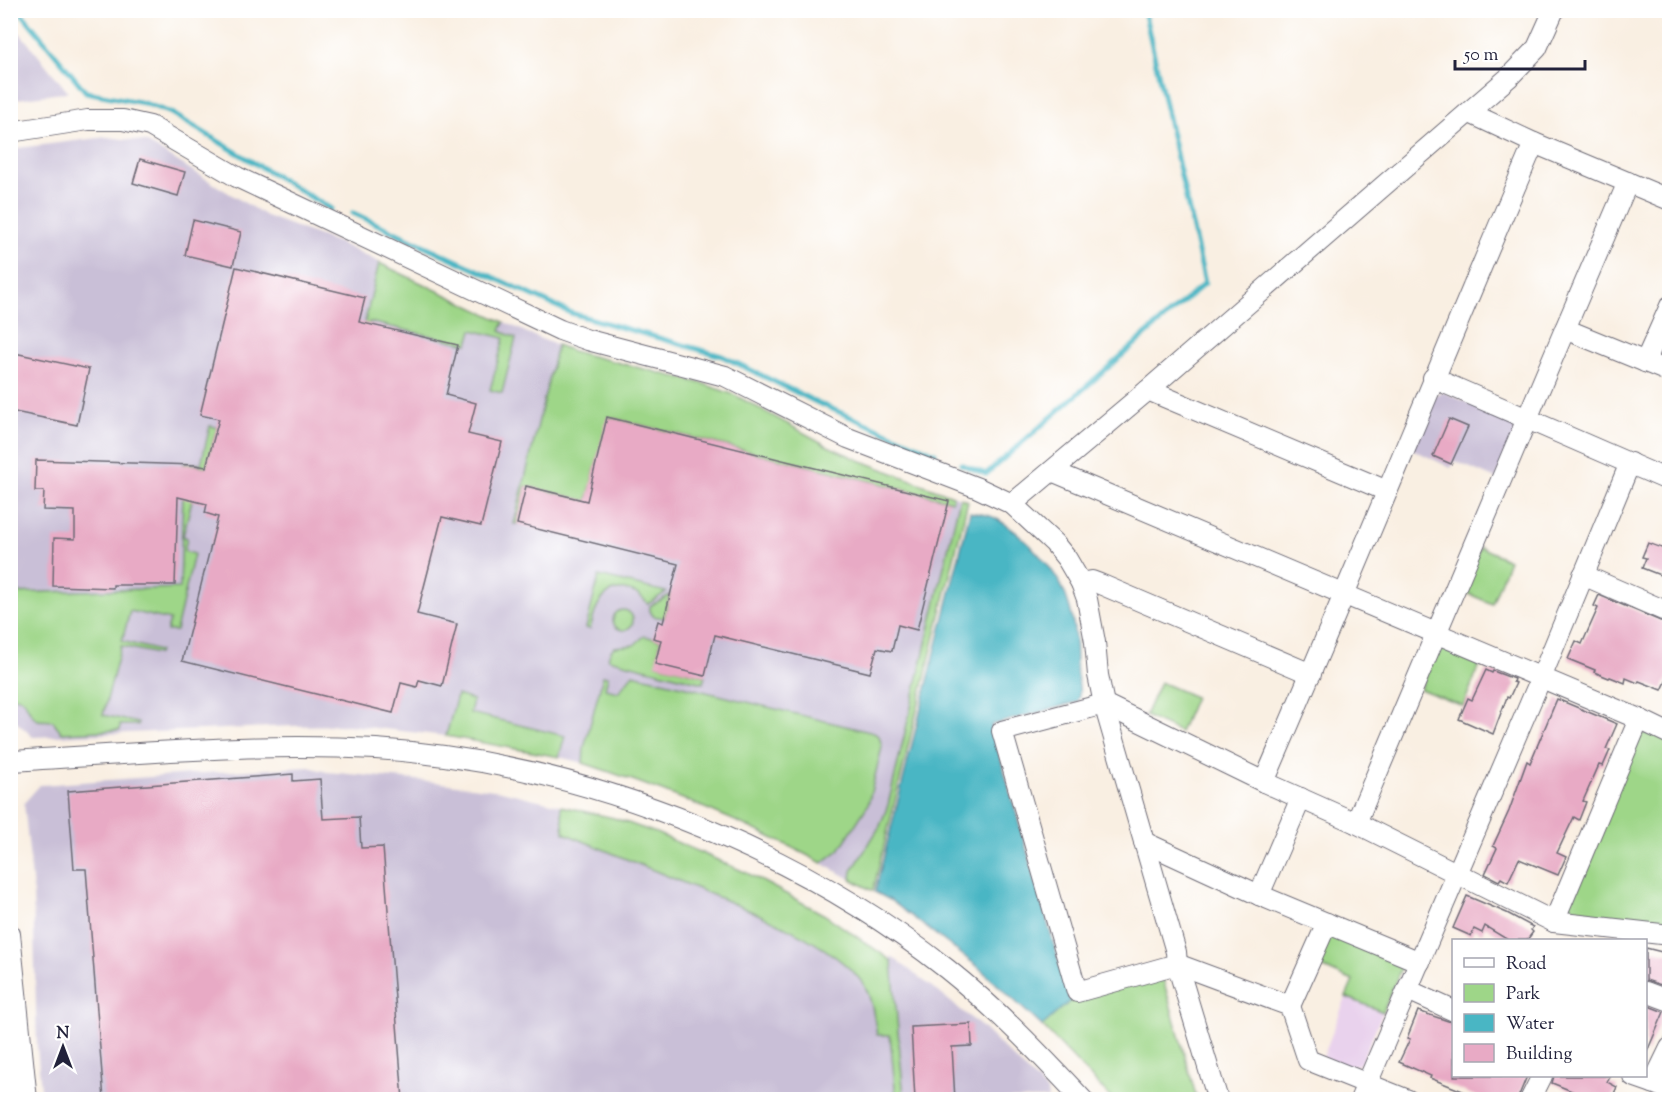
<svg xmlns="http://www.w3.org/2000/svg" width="1680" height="1110" font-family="'Sorts Mill Goudy',serif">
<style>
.built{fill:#e9d2ed}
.industrial{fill:#c9bfd7}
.green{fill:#9ed688;stroke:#607c62;stroke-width:1.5}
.water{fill:#49b6c4;stroke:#366c80;stroke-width:1.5}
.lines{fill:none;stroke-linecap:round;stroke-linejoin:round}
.stream{stroke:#49b6c4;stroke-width:5}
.building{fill:#e8aac5}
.minor-casing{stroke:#6d6a75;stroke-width:22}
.minor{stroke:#fff;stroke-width:20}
</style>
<rect width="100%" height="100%" fill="#fff"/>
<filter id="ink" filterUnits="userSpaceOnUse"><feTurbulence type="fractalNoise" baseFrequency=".0167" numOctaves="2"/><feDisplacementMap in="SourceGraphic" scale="12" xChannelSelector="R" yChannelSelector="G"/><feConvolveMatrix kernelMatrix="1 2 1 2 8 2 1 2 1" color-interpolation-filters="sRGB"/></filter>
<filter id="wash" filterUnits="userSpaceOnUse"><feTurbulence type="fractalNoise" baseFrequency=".008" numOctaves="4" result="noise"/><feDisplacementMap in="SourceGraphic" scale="24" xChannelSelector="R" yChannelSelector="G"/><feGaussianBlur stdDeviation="1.35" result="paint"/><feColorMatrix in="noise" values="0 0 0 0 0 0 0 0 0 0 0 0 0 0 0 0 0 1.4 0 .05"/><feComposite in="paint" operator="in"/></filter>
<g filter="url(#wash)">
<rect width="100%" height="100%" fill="#f9efe2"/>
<polygon class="built" points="1346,997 1383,1012 1360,1064 1349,1067 1323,1057"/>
<g class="industrial">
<polygon points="10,22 11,22 68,92 11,100"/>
<polygon points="107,137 146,142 266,216 339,243 536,337 572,351 704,384 735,395 828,446 859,460 968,501 873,891 770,835 696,803 583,763 543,753 446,736 349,725 295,726 33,737 13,719 10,696 10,149"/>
<polygon points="1443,392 1513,422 1516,430 1496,479 1455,461 1451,468 1410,448 1433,396"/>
<polygon points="309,767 327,772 427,781 501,791 614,818 700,851 747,873 825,915 891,961 891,956 936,990 983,1028 1047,1091 1048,1099 42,1099 37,1047 33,890 24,803 40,785 247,770"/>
</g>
<g class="green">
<path d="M379,263L504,322L500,331L516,338L502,393L490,390L504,338L472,330L468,344L369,322L336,460L216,431L206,467L195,465L192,500L183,536L187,538L184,551L194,554L176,631H167L170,620L130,611L122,641L159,651L158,654L121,646L103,715L138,723V725H120V730L62,733L53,721C49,720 42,721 38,720C25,714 31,697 13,697L10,673V593L180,588L184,463L201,464L210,426L333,454Z"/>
<polygon points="557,345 572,351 704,384 735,395 828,446 859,460 953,496 952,501 608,417 587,501 526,486 517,524 514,524"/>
<polygon points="960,498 968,501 873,891 851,879 852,871 880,826 888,805"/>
<polygon points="1480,547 1509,560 1492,604 1462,591"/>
<path d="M599,576L666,592L648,604C636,588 612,583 600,602C594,610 593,620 590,629L586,628Z"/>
<polygon points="670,595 664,618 653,616 650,611 650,606"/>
<circle cx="623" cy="620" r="10"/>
<polygon points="644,636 661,640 656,664 705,676 703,683 608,659 610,652 614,647 634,645"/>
<polygon points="1445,646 1481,662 1463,706 1420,689 1437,649"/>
<path d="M633,674L874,733L879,736L882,747L868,805L839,850L822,863C745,822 665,790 583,763L584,748L603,676H608L605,689L618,692Z"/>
<polygon points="1160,682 1195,697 1180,732 1145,716"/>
<polygon points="457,695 473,700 470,713 565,736 559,757 446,736"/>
<polygon points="1652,732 1669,741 1669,922 1665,926 1572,916 1568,901 1636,735"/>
<path d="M561,806L614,818L656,833L747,873L825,915L892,961L904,1099H896L890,1035H877C874,1018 872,996 862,982C829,939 741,907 691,886C649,868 606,851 564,833Z"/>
<polygon points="1327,934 1399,959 1401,968 1383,1012 1346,997 1353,981 1315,964"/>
<polygon points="1158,976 1163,979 1197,1099 1112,1099 1042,1026 1070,1001"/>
</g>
<path class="water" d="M970,512C978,514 990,514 997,519C1024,535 1059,571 1068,602C1075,622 1076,645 1076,666C1076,678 1083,691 1077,702L991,725L1070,1001L1042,1026L977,966L890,900L875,892Z"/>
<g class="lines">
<g class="stream">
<polyline points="19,10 86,92 144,103 171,113 331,209"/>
<polyline points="353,213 571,313 722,356 818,403 935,453"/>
<polyline points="961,464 986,474 1205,283 1144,10"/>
</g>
</g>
<g id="blocks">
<g class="building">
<polygon points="140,159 185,172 178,196 133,183"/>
<polygon points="193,220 241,232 233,266 185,255"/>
<polygon points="236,267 365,298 359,322 458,345 446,395 476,403 468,434 502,442 481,526 442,517 417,614 457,624 442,686 419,680 417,687 401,683 393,713 182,661 218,517 205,513 207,504 178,497 175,585 113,585 113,588 53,586 54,538 75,539 75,511 43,510 44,491 35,491 36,460 195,465 206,467 219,419 200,415"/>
<polygon points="10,352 89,369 77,425 10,411"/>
<polygon points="607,417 949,501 917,630 898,625 892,651 877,648 870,673 715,635 705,676 655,664 661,640 653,638 658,621 663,623 678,564 517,524 526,486 587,501"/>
<polygon points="1449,419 1468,427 1451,464 1433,456"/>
<polygon points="1648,543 1670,551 1670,579 1642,568 1646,558 1642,557"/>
<polygon points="1599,595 1670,625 1670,673 1662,690 1639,681 1638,683 1626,678 1625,683 1610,677 1609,678 1594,672 1595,670 1568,659 1576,641 1582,644 1598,608 1594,606"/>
<polygon points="1486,670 1492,673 1493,671 1514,679 1513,682 1516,683 1509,698 1507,697 1493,734 1459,719 1468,698 1472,700"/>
<polygon points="1557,699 1617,724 1606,749 1610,750 1603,766 1599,765 1583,801 1586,802 1579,820 1574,817 1557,853 1566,857 1558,875 1519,859 1508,882 1501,878 1499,881 1485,874 1497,848 1493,846 1509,811 1527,761 1530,763"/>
<polygon points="293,774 293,781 320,779 323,819 359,817 361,848 383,847 403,1100 104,1100 86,869 74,869 68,791"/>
<polygon points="1467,896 1507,913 1533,927 1531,930 1533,932 1527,940 1508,940 1485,926 1482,933 1474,929 1471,936 1453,928"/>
<polygon points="1646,948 1670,954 1670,988 1646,980"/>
<polygon points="1646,1005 1664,1012 1646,1054"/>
<polygon points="1418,1011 1454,1023 1454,1076 1527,1076 1517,1100 1485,1100 1430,1078 1431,1076 1399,1062 1410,1039 1407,1038"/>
<polygon points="971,1024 972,1046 952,1047 955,1100 915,1100 911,1027"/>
<polygon points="1554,1076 1610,1076 1607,1082 1617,1087 1611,1100 1576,1100 1579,1094 1552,1083"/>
</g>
</g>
</g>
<g filter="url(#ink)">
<use href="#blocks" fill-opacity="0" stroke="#6d6a75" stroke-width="1.5"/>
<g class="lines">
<g class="minor-casing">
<g id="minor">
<polyline points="1470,113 1534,143 1670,200"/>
<polyline points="10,132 88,120 123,120 150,126 237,177 560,330 588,340 725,376 848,438 978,488 1012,504 1054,543 1067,559 1081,583 1087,599 1095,642 1098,675 1104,704 1176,952 1177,964 1218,1100"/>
<polyline points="1565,329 1628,182"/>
<polyline points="1645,362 1670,306"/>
<polyline points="1433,378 1670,481"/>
<polyline points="1148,390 1387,491"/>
<polyline points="1052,471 1639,719 1670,734"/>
<polyline points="1012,504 1148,390 1508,78 1537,48 1554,10"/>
<polyline points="1583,575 1670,613"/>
<polyline points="1081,583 1092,581 1100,584 1311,674"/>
<path d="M10,761C132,754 255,742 376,749C576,762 790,845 947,969C996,1008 1040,1054 1083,1100"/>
<path d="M1264,782C1356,570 1443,355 1534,143"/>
<polyline points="1356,823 1565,329 1670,372"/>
<polyline points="1144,842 1259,895 1420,962"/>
<polyline points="1259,895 1301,798"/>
<polyline points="1554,922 1639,719"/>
<polyline points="10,934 27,1100"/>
<polyline points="1408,990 1454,1011"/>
<polyline points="1646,992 1670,1001"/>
<polyline points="1290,1006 1327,923"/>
<polyline points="1670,1048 1653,1083 1670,1090"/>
<polyline points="1633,1076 1653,1083"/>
<polyline points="1360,1100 1541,678 1630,463"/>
<polyline points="1408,1100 1308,1060 1290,1006 1177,964 1077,992 1002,731 1104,704 1264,782 1356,823 1554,922 1670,935"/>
<polyline points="1530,1100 1542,1076"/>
</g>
</g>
<use href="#minor" class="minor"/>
</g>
</g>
<rect width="1680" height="1110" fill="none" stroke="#fff" stroke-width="36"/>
<rect x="1452" y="939" width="195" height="138" fill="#ffffff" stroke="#a7a7b1" stroke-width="1.5"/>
<rect x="1464" y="958" width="30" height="9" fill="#ffffff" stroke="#a7a7b1" stroke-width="1.5"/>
<text x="1506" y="969" font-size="18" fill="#22223b">Road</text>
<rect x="1464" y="984" width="30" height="18" fill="#9ed688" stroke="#a7a7b1" stroke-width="1.5"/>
<text x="1506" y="999" font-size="18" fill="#22223b">Park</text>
<rect x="1464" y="1014" width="30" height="18" fill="#49b6c4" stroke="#a7a7b1" stroke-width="1.5"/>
<text x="1506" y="1029" font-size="18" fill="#22223b">Water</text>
<rect x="1464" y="1044" width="30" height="18" fill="#e8aac5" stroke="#a7a7b1" stroke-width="1.5"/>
<text x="1506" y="1059" font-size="18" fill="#22223b">Building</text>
<g transform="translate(63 1047)" stroke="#ffffff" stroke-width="4.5" paint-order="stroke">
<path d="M0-4.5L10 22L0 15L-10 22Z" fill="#22223b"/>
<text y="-9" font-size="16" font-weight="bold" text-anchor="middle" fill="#22223b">N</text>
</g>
<path d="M1455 60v9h130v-9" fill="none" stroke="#22223b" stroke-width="3"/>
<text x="1464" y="60" font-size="18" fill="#22223b" stroke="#ffffff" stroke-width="4.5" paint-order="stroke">50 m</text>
</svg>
